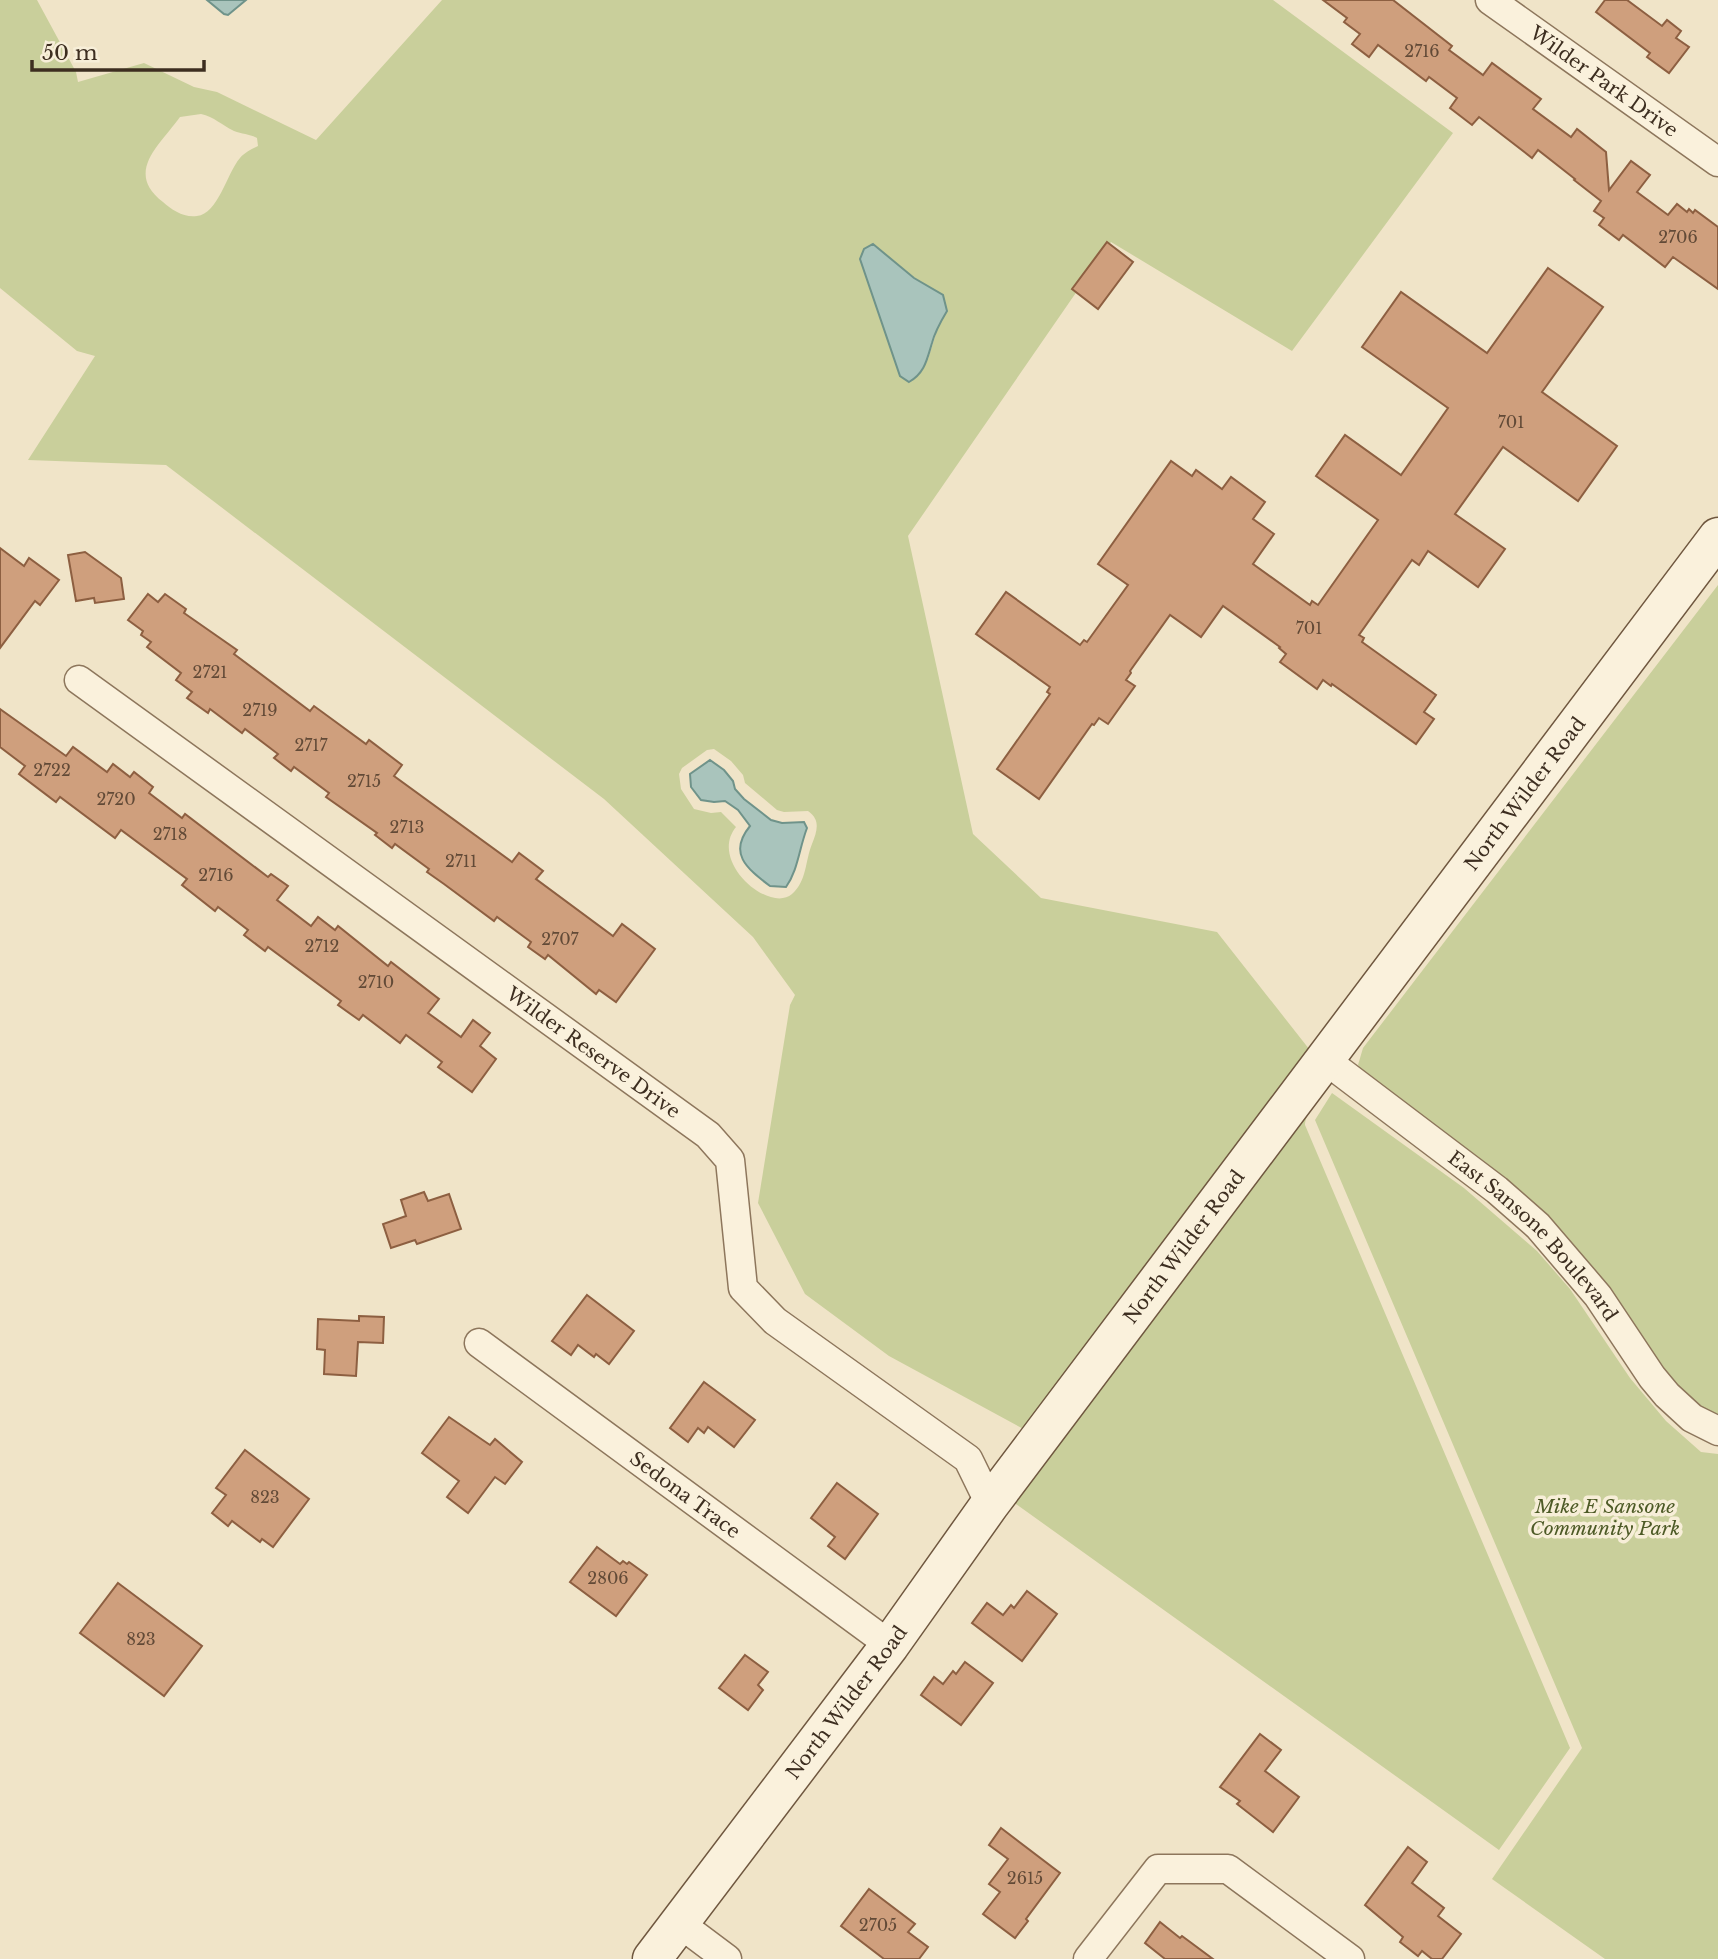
<svg xmlns="http://www.w3.org/2000/svg" width="1718" height="1959" font-family="'Libre Baskerville',serif">
<style>
.green{fill:#c9cf9b;fill-rule:evenodd}
.water{fill:#a9c4bc;stroke:#6f938a;stroke-width:2}
.building{fill:#cf9f7d;stroke:#8d5f41;stroke-width:2}
.lines{fill:none;stroke-linecap:round;stroke-linejoin:round}
.street-casing{stroke:#8d765c;stroke-width:31}
.secondary-casing{stroke:#6f573f;stroke-width:41}
.street{stroke:#faf1dc;stroke-width:28}
.secondary{stroke:#faf1dc;stroke-width:38}
.labels{text-anchor:middle;stroke-width:7;stroke-linejoin:round;paint-order:stroke}
.number-label{font-size:16px;fill:#624a37}
.street-label{font-size:19px;fill:#3d2e20;stroke:#f7eed8}
.park-label{font-size:19px;font-style:italic;fill:#4d5a26;stroke:#f7eed8}
</style>
<rect width="100%" height="100%" fill="#f0e4c8"/>
<g class="green">
<path d="M0,0H37L76,72L78,82L144,63L194,87L217,92L316,140L442,0H1273L1453,133L1292,351L1111,242L908,536L973,834L1041,898L1217,932L1313,1054L1029,1432L889,1356L805,1294L758,1203L790,1005L795,995L753,937L604,799L166,465L28,460L95,356L77,351L0,288ZM201,114C214,117 222,125 234,131C242,134 250,134 257,138L258,146C252,149 245,152 240,158C227,173 218,214 197,216C184,218 172,210 163,202C124,172 160,145 180,117ZM873,244L947,311L939,324L928,359ZM714,749L731,761L743,775L745,783L777,810L784,812L808,811C821,820 817,831 812,844C805,861 807,881 792,894C769,914 708,861 736,827L721,812L711,813L694,809L681,789L679,774L682,768L707,750Z"/>
<path d="M1718,556V569L1355,1042C1348,1063 1345,1066 1357,1086C1394,1114 1431,1142 1467,1170C1498,1193 1531,1217 1557,1245C1580,1271 1603,1300 1621,1330C1649,1374 1668,1410 1718,1431V1443C1673,1436 1607,1322 1580,1285C1519,1200 1422,1144 1338,1084C1333,1083 1332,1081 1327,1084C1319,1089 1305,1116 1305,1125L1570,1748L1499,1850L1009,1499Z"/>
<polygon points="1718,585 1718,1419 1674,1388 1630,1322 1364,1076 1358,1065 1363,1048"/>
<polygon points="1332,1093 1464,1188 1537,1251 1570,1289 1630,1378 1666,1421 1701,1452 1718,1454 1718,1959 1605,1959 1492,1879 1582,1748 1315,1120"/>
</g>
<g class="water">
<polygon points="207,0 246,0 228,15 224,14"/>
<path d="M873,244L914,278L943,295L947,311C941,321 935,331 932,343C927,359 925,373 909,382L900,376L860,259L864,249Z"/>
<path d="M710,760L724,770L733,781L735,789L744,799L771,820L782,823L804,822L807,828C799,849 798,870 786,887L770,886C746,868 728,853 750,826L738,810L725,801L714,802L701,800L691,787L690,774Z"/>
</g>
<g class="building">
<polygon points="1323,0 1393,0 1452,46 1449,50 1483,75 1492,63 1541,99 1533,109 1571,137 1577,129 1606,152 1609,190 1631,161 1650,175 1637,192 1668,215 1677,204 1687,212 1689,209 1693,213 1695,210 1718,227 1718,289 1673,257 1665,267 1623,235 1619,240 1599,225 1604,218 1594,211 1601,201 1574,180 1575,179 1538,150 1532,158 1479,117 1472,125 1450,108 1457,98 1429,77 1426,81 1378,45 1369,57 1352,44 1360,34 1344,22 1347,18"/>
<polygon points="1605,0 1627,0 1662,26 1667,20 1681,31 1676,38 1689,47 1669,73 1647,57 1650,53 1596,12"/>
<polygon points="1107,242 1133,262 1098,309 1072,289"/>
<polygon points="1548,268 1603,307 1542,392 1617,446 1578,501 1503,447 1455,514 1505,549 1478,587 1428,551 1419,565 1412,560 1359,635 1364,638 1362,642 1436,695 1424,712 1434,719 1416,744 1332,684 1331,686 1323,680 1317,689 1280,662 1286,654 1279,648 1280,647 1223,606 1201,637 1170,615 1130,671 1131,673 1126,680 1135,686 1108,724 1099,718 1094,725 1092,724 1039,799 997,769 1050,694 1047,692 1050,687 976,634 1006,592 1080,645 1084,640 1087,642 1128,585 1098,564 1171,461 1192,476 1196,470 1222,489 1231,477 1265,502 1253,519 1274,534 1253,564 1310,605 1312,601 1318,605 1378,520 1316,476 1345,435 1401,475 1448,408 1362,347 1401,292 1487,353"/>
<polygon points="0,548 24,566 29,558 59,580 40,605 35,601 0,648"/>
<polygon points="85,552 121,578 124,599 95,603 94,598 76,601 68,555"/>
<polygon points="148,594 158,602 165,594 186,609 184,613 237,650 234,654 310,711 314,706 366,744 369,740 402,765 394,776 512,862 519,853 543,871 536,879 613,936 622,924 655,949 616,1002 599,990 596,994 548,955 545,959 528,947 531,942 497,917 494,921 444,884 427,872 429,869 395,844 392,848 375,835 377,833 326,797 329,793 294,767 291,771 274,758 278,754 245,729 242,733 210,709 208,713 187,698 192,692 176,680 181,673 147,647 151,642 141,635 143,631 128,620"/>
<polygon points="0,709 66,756 73,747 107,772 113,764 130,777 134,772 153,787 149,793 182,818 185,814 268,877 271,874 288,886 277,900 311,926 318,917 335,930 338,926 388,966 391,962 439,999 428,1013 461,1037 473,1020 490,1033 480,1046 496,1059 472,1092 438,1067 442,1062 406,1035 400,1043 363,1015 359,1020 338,1005 341,1001 268,947 265,951 244,935 248,930 218,907 215,911 182,885 187,879 121,830 115,838 60,797 56,802 19,774 25,766 0,747"/>
<polygon points="424,1192 428,1201 449,1194 461,1229 417,1244 415,1240 391,1248 383,1224 406,1216 401,1200"/>
<polygon points="587,1295 634,1331 609,1364 596,1354 594,1357 578,1345 571,1355 552,1341"/>
<polygon points="359,1316 384,1317 383,1343 358,1342 356,1376 324,1374 325,1350 317,1349 318,1319 359,1321"/>
<polygon points="704,1382 755,1420 734,1447 708,1427 704,1433 698,1428 688,1442 670,1428"/>
<polygon points="449,1417 490,1445 495,1439 522,1462 505,1484 495,1477 468,1513 447,1497 459,1481 422,1453"/>
<polygon points="245,1450 309,1499 273,1547 262,1539 260,1542 232,1521 228,1526 212,1513 226,1495 216,1488"/>
<polygon points="837,1483 878,1514 845,1559 828,1546 835,1537 811,1518"/>
<polygon points="597,1547 620,1564 623,1561 627,1564 629,1562 647,1575 616,1616 570,1582"/>
<polygon points="118,1583 202,1646 164,1696 80,1633"/>
<polygon points="1027,1591 1057,1614 1022,1661 972,1623 987,1603 1003,1615 1011,1605 1014,1608"/>
<polygon points="745,1655 768,1672 758,1685 763,1690 748,1710 719,1688"/>
<polygon points="965,1662 993,1683 961,1725 921,1695 934,1677 943,1684 953,1671 956,1674"/>
<polygon points="1260,1734 1281,1750 1265,1771 1299,1797 1273,1832 1237,1804 1240,1801 1220,1787"/>
<polygon points="1001,1828 1060,1873 1026,1919 1028,1921 1015,1938 983,1914 1000,1892 989,1884 1008,1859 989,1845"/>
<polygon points="1408,1847 1427,1862 1412,1883 1444,1908 1438,1916 1461,1934 1442,1959 1432,1959 1422,1951 1418,1956 1400,1942 1403,1937 1365,1905"/>
<polygon points="869,1889 915,1924 908,1932 928,1947 919,1959 884,1959 841,1926"/>
<polygon points="1160,1922 1180,1938 1182,1936 1213,1959 1165,1959 1145,1943"/>
</g>
<g class="lines">
<g class="street-casing">
<g id="street">
<path id="s1" d="M1490,0L1718,162"/>
<path id="s2" d="M79,680L708,1135L730,1160L743,1288L775,1321L968,1459L990,1504"/>
<path id="s3" d="M1324,1059L1497,1190L1538,1226L1598,1296L1652,1377L1667,1395L1692,1418L1718,1431"/>
<path id="s4" d="M479,1343L890,1645"/>
<polyline points="679,1923 727,1959"/>
<polyline points="1088,1959 1158,1869 1228,1869 1350,1959"/>
</g>
</g>
<g class="secondary-casing">
<g id="secondary">
<path id="s5" d="M652,1959L890,1645L990,1504L1718,537"/>
</g>
</g>
<use href="#street" class="street"/>
<use href="#secondary" class="secondary"/>
</g>
<g class="labels">
<g class="number-label">
<text x="1422" y="57">2716</text>
<text x="1678" y="243">2706</text>
<text x="1511" y="428">701</text>
<text x="1309" y="634">701</text>
<text x="210" y="678">2721</text>
<text x="260" y="716">2719</text>
<text x="311" y="751">2717</text>
<text x="52" y="776">2722</text>
<text x="364" y="787">2715</text>
<text x="116" y="805">2720</text>
<text x="407" y="833">2713</text>
<text x="170" y="840">2718</text>
<text x="461" y="867">2711</text>
<text x="216" y="881">2716</text>
<text x="560" y="945">2707</text>
<text x="322" y="952">2712</text>
<text x="376" y="988">2710</text>
<text x="265" y="1503">823</text>
<text x="608" y="1584">2806</text>
<text x="141" y="1645">823</text>
<text x="1025" y="1884">2615</text>
<text x="878" y="1931">2705</text>
</g>
<g class="street-label">
<text dy="7" stroke="none"><textPath href="#s1" startOffset="140">Wilder Park Drive</textPath></text>
<text dy="7" stroke="none"><textPath href="#s5" startOffset="1456">North Wilder Road</textPath></text>
<text dy="7" stroke="none"><textPath href="#s2" startOffset="635">Wilder Reserve Drive</textPath></text>
<text dy="7" stroke="none"><textPath href="#s3" startOffset="275">East Sansone Boulevard</textPath></text>
<text dy="7" stroke="none"><textPath href="#s5" startOffset="889">North Wilder Road</textPath></text>
<text dy="7" stroke="none"><textPath href="#s4" startOffset="256">Sedona Trace</textPath></text>
<text dy="7" stroke="none"><textPath href="#s5" startOffset="322">North Wilder Road</textPath></text>
</g>
<g class="park-label">
<text x="1605" y="1513">Mike E Sansone<tspan x="1605" dy="22">Community Park</tspan></text>
</g>
</g>
<path d="M32 60v10h172v-10" fill="none" stroke="#3d2e20" stroke-width="3.5"/>
<text x="42" y="60" font-size="21" fill="#3d2e20" stroke="#f7eed8" stroke-width="5" paint-order="stroke">50 m</text>
</svg>
